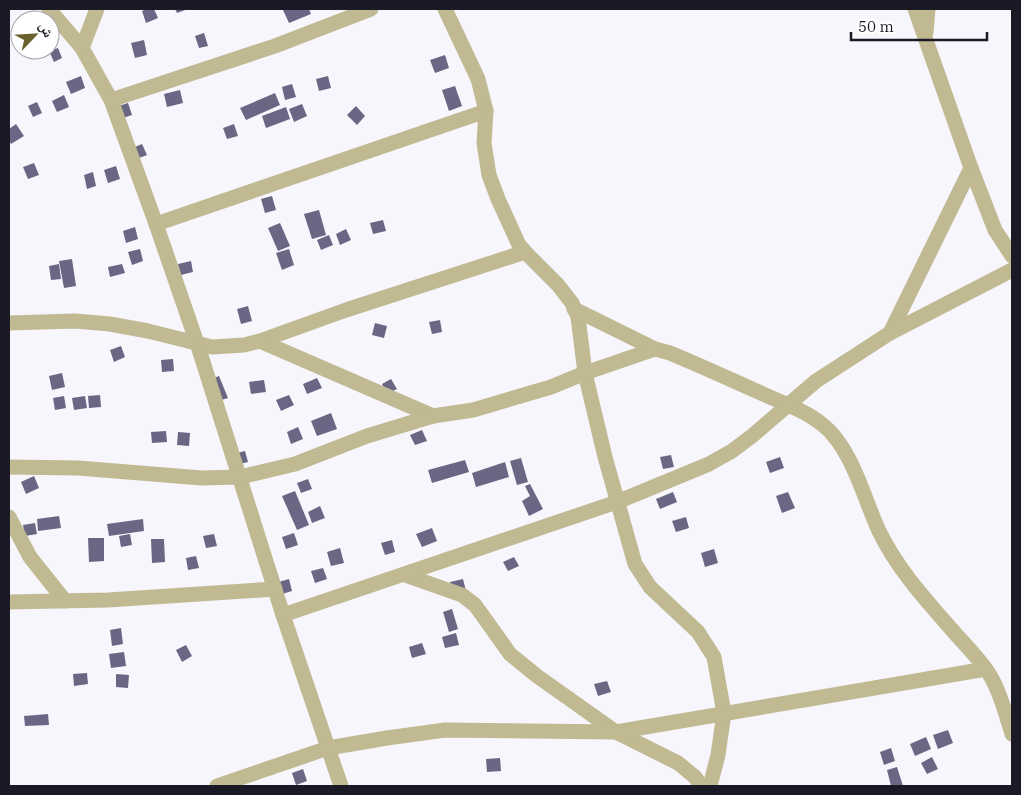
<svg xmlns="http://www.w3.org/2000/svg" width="1021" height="795" font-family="'IBM Plex Serif','Noto Naskh Arabic',serif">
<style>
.building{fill:#696784}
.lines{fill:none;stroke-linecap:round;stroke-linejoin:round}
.street{stroke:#c0b992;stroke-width:15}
</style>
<rect width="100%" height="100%" fill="#f6f6fc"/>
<g class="building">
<polygon points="147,9 154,9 158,18 146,23 142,11"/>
<polygon points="175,9 188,9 177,13"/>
<polygon points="286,9 309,9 311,14 289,23 283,10"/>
<polygon points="204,33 208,46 199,48 195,36"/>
<polygon points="144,40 147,55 135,58 131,43"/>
<polygon points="58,48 62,58 54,62 49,51"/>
<polygon points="445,55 449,68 435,73 430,60"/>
<polygon points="81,76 85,88 71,94 66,82"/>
<polygon points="328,76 331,88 319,91 316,79"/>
<polygon points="292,84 296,97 285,100 282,87"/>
<polygon points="455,86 462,106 449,111 442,90"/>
<polygon points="180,90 183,103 167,107 164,94"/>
<polygon points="275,93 280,105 246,120 240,108"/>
<polygon points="64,95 69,107 57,112 52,101"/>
<polygon points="37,102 42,113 33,117 28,106"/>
<polygon points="128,103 132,115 120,119 116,107"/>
<polygon points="302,104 307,116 294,122 289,109"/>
<polygon points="356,106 365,116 357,125 347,115"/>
<polygon points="286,107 290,119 266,128 262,116"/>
<polygon points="16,124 24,136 11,144 9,140 9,129"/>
<polygon points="234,124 238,136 227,139 223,128"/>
<polygon points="142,144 147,155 134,160 130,149"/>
<polygon points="34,163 39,175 28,179 23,167"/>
<polygon points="116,166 120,179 108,183 104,170"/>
<polygon points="93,172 96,186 87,189 84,175"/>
<polygon points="272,196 276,210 265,213 261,199"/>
<polygon points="319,210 326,235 312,239 304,214"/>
<polygon points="383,220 386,231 373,234 370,223"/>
<polygon points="280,223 290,246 278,251 268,228"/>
<polygon points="135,227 138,239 126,243 123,231"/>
<polygon points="346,229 351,240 340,245 336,234"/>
<polygon points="329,235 333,245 321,250 317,240"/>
<polygon points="140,249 143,261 132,265 128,252"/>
<polygon points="289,249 294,265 282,270 276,253"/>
<polygon points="72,259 76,286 64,288 59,261"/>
<polygon points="191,261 193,272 181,275 178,264"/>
<polygon points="59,264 61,279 51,280 49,266"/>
<polygon points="122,264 125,273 110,277 108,267"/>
<polygon points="248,306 252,321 241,324 237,309"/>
<polygon points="440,320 442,332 432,334 429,322"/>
<polygon points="375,323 387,326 384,338 372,335"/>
<polygon points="121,346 125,357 114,362 110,350"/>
<polygon points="173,359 174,371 162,372 161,360"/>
<polygon points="62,373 65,387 52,390 49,376"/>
<polygon points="219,376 228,398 218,401 209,380"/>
<polygon points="317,378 322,388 307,394 303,384"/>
<polygon points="391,379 397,389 387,394 382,384"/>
<polygon points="264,380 266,392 251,394 249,382"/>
<polygon points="100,395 101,407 89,408 88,396"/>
<polygon points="289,395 294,405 281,411 276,400"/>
<polygon points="64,396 66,408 55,410 53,398"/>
<polygon points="85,396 87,408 74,410 72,398"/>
<polygon points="331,413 337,429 317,436 311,421"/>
<polygon points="298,427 303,439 291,444 287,432"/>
<polygon points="422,430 427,441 415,445 410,435"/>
<polygon points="166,431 167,442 152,443 151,432"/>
<polygon points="178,432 190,433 189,446 177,445"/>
<polygon points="245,451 248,462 236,465 233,454"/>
<polygon points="671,455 674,467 663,469 660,457"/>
<polygon points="780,457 784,468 770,473 766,462"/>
<polygon points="521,458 528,482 517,485 510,461"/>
<polygon points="465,460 469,472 432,483 428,470"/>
<polygon points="505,462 509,477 476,487 472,473"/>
<polygon points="34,476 39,488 26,494 21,482"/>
<polygon points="308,479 312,489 301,493 297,483"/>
<polygon points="530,484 543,509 529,516 522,501 530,496 525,486"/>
<polygon points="295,491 309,525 297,530 282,496"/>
<polygon points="673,492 677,502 660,509 656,499"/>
<polygon points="788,492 795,508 782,513 776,496"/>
<polygon points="320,506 325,518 312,523 308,512"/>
<polygon points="59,516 61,528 38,531 37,519"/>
<polygon points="686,517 689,528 676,532 672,521"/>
<polygon points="143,519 144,531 109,536 107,524"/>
<polygon points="35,523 37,534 25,536 23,525"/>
<polygon points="432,528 437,541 422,547 416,534"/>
<polygon points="294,533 298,545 286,549 282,537"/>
<polygon points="130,534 132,545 121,547 119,536"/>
<polygon points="214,534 217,546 206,548 203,536"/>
<polygon points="88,538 104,538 104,561 89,562"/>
<polygon points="151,539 164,539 165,562 152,563"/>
<polygon points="392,540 395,552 385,555 381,543"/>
<polygon points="340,548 344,563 331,566 327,552"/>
<polygon points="714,549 718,563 705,567 701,553"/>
<polygon points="196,556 199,568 188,570 186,558"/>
<polygon points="514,557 519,566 508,571 503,562"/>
<polygon points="323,568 327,579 315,583 311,571"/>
<polygon points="289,579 292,591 279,595 275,583"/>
<polygon points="463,579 466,591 454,595 450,582"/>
<polygon points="452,609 458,629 449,632 443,612"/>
<polygon points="121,628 123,644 112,646 110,630"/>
<polygon points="456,633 459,645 445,648 442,637"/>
<polygon points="422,643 426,654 412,658 409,647"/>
<polygon points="186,645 192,656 182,662 176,650"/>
<polygon points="124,652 126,666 111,668 109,654"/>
<polygon points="87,673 88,684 74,686 73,674"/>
<polygon points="116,674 129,675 128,688 116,687"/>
<polygon points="607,681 611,692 598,696 594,684"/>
<polygon points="48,714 49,725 25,726 24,716"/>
<polygon points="948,730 953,743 938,749 933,735"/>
<polygon points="926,737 931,749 915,756 910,744"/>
<polygon points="891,748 895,761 884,765 880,752"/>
<polygon points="932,757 938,769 927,774 921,763"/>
<polygon points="500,758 501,771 487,772 486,759"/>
<polygon points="897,767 903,786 891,786 887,770"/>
<polygon points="303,769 307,781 296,785 292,773"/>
</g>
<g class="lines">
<g class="street">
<polyline points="49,9 82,48 111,100 156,224 197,343 283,615 341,786"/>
<polyline points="445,9 478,79 486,111 484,143 489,175 498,199 519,245 525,252 558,285 572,303 578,317 585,373 605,457 635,564 650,587 698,632 714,657 724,713 718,755 710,786"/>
<polyline points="915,9 971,168 995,230 1012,256"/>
<polyline points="926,33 928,9"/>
<polyline points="82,48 97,9"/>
<polyline points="111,100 275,46 371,9"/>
<polyline points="156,224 486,111"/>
<path d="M574,309L655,349L670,353C701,366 732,380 763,394C783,403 806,411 823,425C852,448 864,499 879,531C898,570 925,599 953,631C966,646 981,660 991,677C1001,694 1006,715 1012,734"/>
<polyline points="9,323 75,321 110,324 148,331 212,347 244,345 260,341 346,310 525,252"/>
<polyline points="890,333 971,168"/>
<polyline points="260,341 433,416"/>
<polyline points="9,467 78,468 202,478 240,477 295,464 367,436 433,416 473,410 551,387 585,373 655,349"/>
<polyline points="9,517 30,557 65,601"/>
<polyline points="405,575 462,595 475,605 510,654 537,676 616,732 678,763 695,777 701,786"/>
<polyline points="9,602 108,600 275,589"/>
<polyline points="283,615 617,502 709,464 732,451 752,436 816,381 890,333 1012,270"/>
<polyline points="217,786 328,748 387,738 445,730 616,732 986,669"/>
</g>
</g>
<rect width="1021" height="795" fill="none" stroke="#1a1925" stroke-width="20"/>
<g transform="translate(35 35) rotate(65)"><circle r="24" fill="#ffffff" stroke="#a3a3a8"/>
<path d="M0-4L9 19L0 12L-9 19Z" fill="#6a602d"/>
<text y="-8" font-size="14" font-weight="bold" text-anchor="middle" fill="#1a1925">ش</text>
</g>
<path d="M851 32v8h136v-8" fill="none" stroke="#1a1925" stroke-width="2.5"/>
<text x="858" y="32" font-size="15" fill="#1a1925" stroke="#ffffff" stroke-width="4" paint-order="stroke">50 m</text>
</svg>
